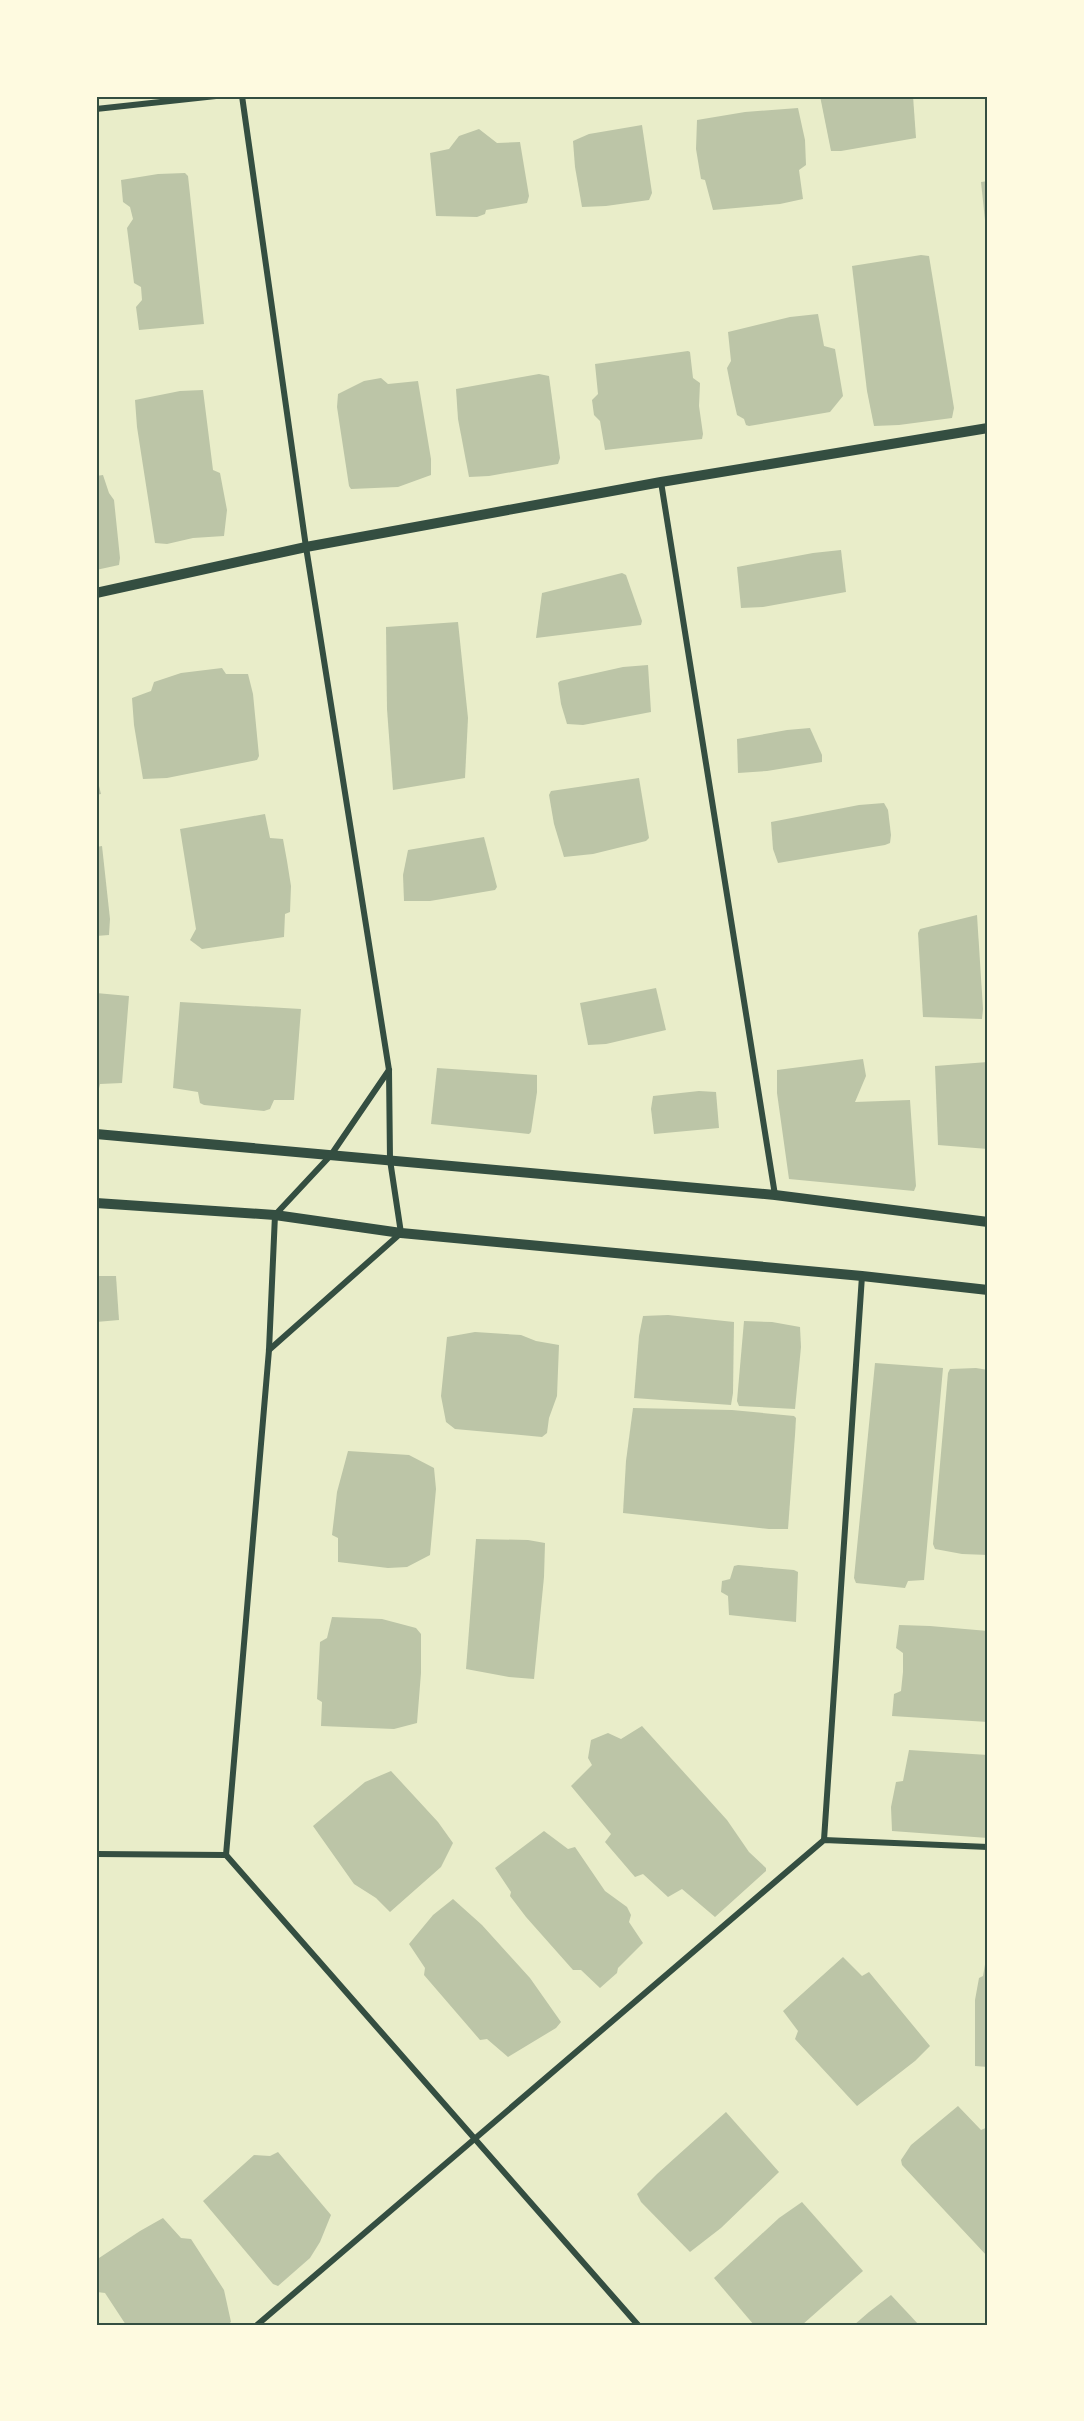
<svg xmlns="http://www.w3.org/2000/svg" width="1084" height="2421" font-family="Commissioner,sans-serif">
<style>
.building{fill:#bcc5a7}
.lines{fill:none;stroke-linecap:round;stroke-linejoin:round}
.minor{stroke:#344e41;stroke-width:6}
.tertiary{stroke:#344e41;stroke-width:10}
.neatline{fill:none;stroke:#344e41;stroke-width:2}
</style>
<rect width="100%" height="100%" fill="#e9edc9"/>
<g class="building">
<polygon points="820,96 913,96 916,138 841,151 831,151"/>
<polygon points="798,108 805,140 806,165 799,170 803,199 780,204 713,210 705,180 701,179 696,149 697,120 745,112"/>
<polygon points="642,125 652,193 649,200 606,206 582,207 575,167 573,141 589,134"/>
<polygon points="479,129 497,143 520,142 529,196 527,203 486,210 485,214 477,217 436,216 430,153 449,149 459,136"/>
<polygon points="185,173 188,176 204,324 139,330 136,307 142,300 141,287 134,283 127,228 133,219 130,207 123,202 121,180 158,174"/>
<polygon points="988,181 988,238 987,239 981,182"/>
<polygon points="921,255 929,256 954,408 952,418 899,425 874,426 867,391 852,266"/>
<polygon points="818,314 824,346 835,349 843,396 830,412 749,426 746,425 744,419 737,415 732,393 727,368 731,361 728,332 790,317"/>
<polygon points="688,351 690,352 693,378 700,383 699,406 703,434 702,439 605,450 600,421 594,415 592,400 598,394 595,364"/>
<polygon points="539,374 549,376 560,458 558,464 489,476 469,477 458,419 456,389"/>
<polygon points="381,378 388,384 418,381 431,459 431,475 398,487 351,489 349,486 337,407 338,394 364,381"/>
<polygon points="203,390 213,470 220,473 227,510 224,536 193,538 167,544 155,543 137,427 135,400 180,391"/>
<polygon points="103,475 109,493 114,500 120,558 119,565 96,570 96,476"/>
<polygon points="841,550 846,592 763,607 741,608 737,567 813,553"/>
<polygon points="622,573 626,575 642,621 641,625 536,638 542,593"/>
<polygon points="458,622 468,718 465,778 393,790 387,709 386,627"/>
<polygon points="648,665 651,712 583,725 567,724 561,704 558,683 560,681 623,667"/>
<polygon points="222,668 226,674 248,674 253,694 259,756 257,760 167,778 143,779 134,725 132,698 151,691 154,682 181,673"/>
<polygon points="810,728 822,755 822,762 767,771 738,773 737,739 787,730"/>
<polygon points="96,774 101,794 96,795"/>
<polygon points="639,778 649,838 646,841 593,854 564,857 554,824 549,795 551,791"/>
<polygon points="884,803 888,810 891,835 890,843 885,845 778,863 773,849 771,822 859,805"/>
<polygon points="265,814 270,838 283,839 287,861 291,886 290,912 285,914 284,937 202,949 190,940 196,929 180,829"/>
<polygon points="484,837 497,887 495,890 430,901 404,901 403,875 408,850"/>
<polygon points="102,846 110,919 109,935 96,936 96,847"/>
<polygon points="977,915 983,1009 982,1019 923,1017 918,933 920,929"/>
<polygon points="656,988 666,1030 606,1044 588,1045 580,1003"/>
<polygon points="96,993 129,996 122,1083 100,1084 98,1093 96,1093"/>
<polygon points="180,1002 301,1009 294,1100 274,1100 270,1109 264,1111 204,1105 200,1103 198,1092 173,1088"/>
<polygon points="863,1059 866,1076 855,1102 910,1100 916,1186 914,1191 789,1179 777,1093 777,1070"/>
<polygon points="988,1062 988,1149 938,1145 935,1066"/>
<polygon points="437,1068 537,1075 537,1092 531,1132 529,1134 431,1124"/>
<polygon points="699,1091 716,1092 719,1128 654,1134 651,1109 653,1096"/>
<polygon points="96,1276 116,1276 119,1320 96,1322"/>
<polygon points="668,1315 734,1322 733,1393 731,1405 634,1398 639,1336 643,1316"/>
<polygon points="744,1321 772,1322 800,1327 801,1347 795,1409 739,1406 737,1401"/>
<polygon points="475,1332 521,1335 536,1341 559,1345 557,1396 549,1418 547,1433 542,1437 455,1429 446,1422 441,1396 447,1337"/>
<polygon points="875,1363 943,1368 924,1580 908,1581 905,1588 856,1583 854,1578"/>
<polygon points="976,1368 988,1370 988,1555 962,1554 935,1549 933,1544 948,1373 950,1369"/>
<polygon points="633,1408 732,1410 794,1416 796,1418 795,1435 788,1529 769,1529 623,1513 626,1461"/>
<polygon points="348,1451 409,1455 434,1468 436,1489 430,1555 407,1567 388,1568 338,1562 338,1538 332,1535 334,1518 337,1492"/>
<polygon points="476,1539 528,1540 545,1543 544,1577 534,1679 509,1677 466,1669"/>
<polygon points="738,1565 794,1570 798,1572 796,1622 729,1615 728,1596 721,1592 722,1581 730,1579 734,1566"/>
<polygon points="332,1617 382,1619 416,1628 421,1634 421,1673 417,1723 394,1729 321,1726 322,1702 317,1699 320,1642 327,1638"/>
<polygon points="899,1625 930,1626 988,1631 988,1722 892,1716 894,1694 901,1691 903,1672 903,1653 896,1648"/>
<polygon points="642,1726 727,1820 749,1852 766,1868 766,1871 715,1917 682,1889 668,1897 643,1874 635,1877 605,1842 611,1834 571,1786 592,1765 588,1758 591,1740 608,1733 621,1739"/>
<polygon points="909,1750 988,1755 988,1838 892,1831 891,1807 896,1782 903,1781"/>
<polygon points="391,1771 438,1822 453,1843 441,1867 390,1912 376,1898 354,1884 313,1826 365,1782"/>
<polygon points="544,1831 568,1849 575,1847 605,1891 627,1907 631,1915 629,1922 643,1943 618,1968 617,1973 600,1988 581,1970 573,1970 526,1917 510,1896 511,1892 495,1868"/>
<polygon points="453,1899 482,1925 530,1978 561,2022 556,2028 508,2057 487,2039 480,2040 424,1975 425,1968 409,1944 433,1915"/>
<polygon points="987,1953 988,1953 988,2067 975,2066 975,2000 979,1978 983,1976"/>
<polygon points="843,1957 862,1976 869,1972 930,2046 915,2061 857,2106 795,2039 798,2031 783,2011"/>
<polygon points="958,2106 981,2130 988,2127 988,2257 902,2165 901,2160 911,2145"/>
<polygon points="726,2112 779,2172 721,2228 690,2252 641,2202 637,2194 657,2174"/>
<polygon points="278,2152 331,2215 320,2242 310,2258 278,2286 273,2284 203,2201 254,2155 270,2156"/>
<polygon points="802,2202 863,2271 802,2325 754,2325 714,2278 779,2218"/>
<polygon points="163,2218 181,2238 191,2239 224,2290 231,2322 227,2325 126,2325 105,2293 97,2292 96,2260 140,2231"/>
<polygon points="891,2295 919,2325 854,2325 869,2312"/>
</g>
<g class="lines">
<g class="minor">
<polyline points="242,96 306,547 389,1070 390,1160 401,1233 269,1350"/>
<polyline points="96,109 216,96"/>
<polyline points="661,482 775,1195"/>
<polyline points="824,1840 862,1276"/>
<polyline points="96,1854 226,1855"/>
<polyline points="226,1855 269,1350 275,1215 331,1155 389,1070"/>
<polyline points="226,1855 638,2325"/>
<polyline points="257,2325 824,1840 988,1847"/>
</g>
<g class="tertiary">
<polyline points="96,593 306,547 661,482 988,428"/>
<polyline points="96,1134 775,1195 988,1222"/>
<polyline points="96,1203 275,1215 401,1233 862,1276 988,1290"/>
</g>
</g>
<rect width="1084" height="2421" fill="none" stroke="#fefae0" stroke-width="195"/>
<rect x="98" y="98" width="888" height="2226" class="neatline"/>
</svg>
